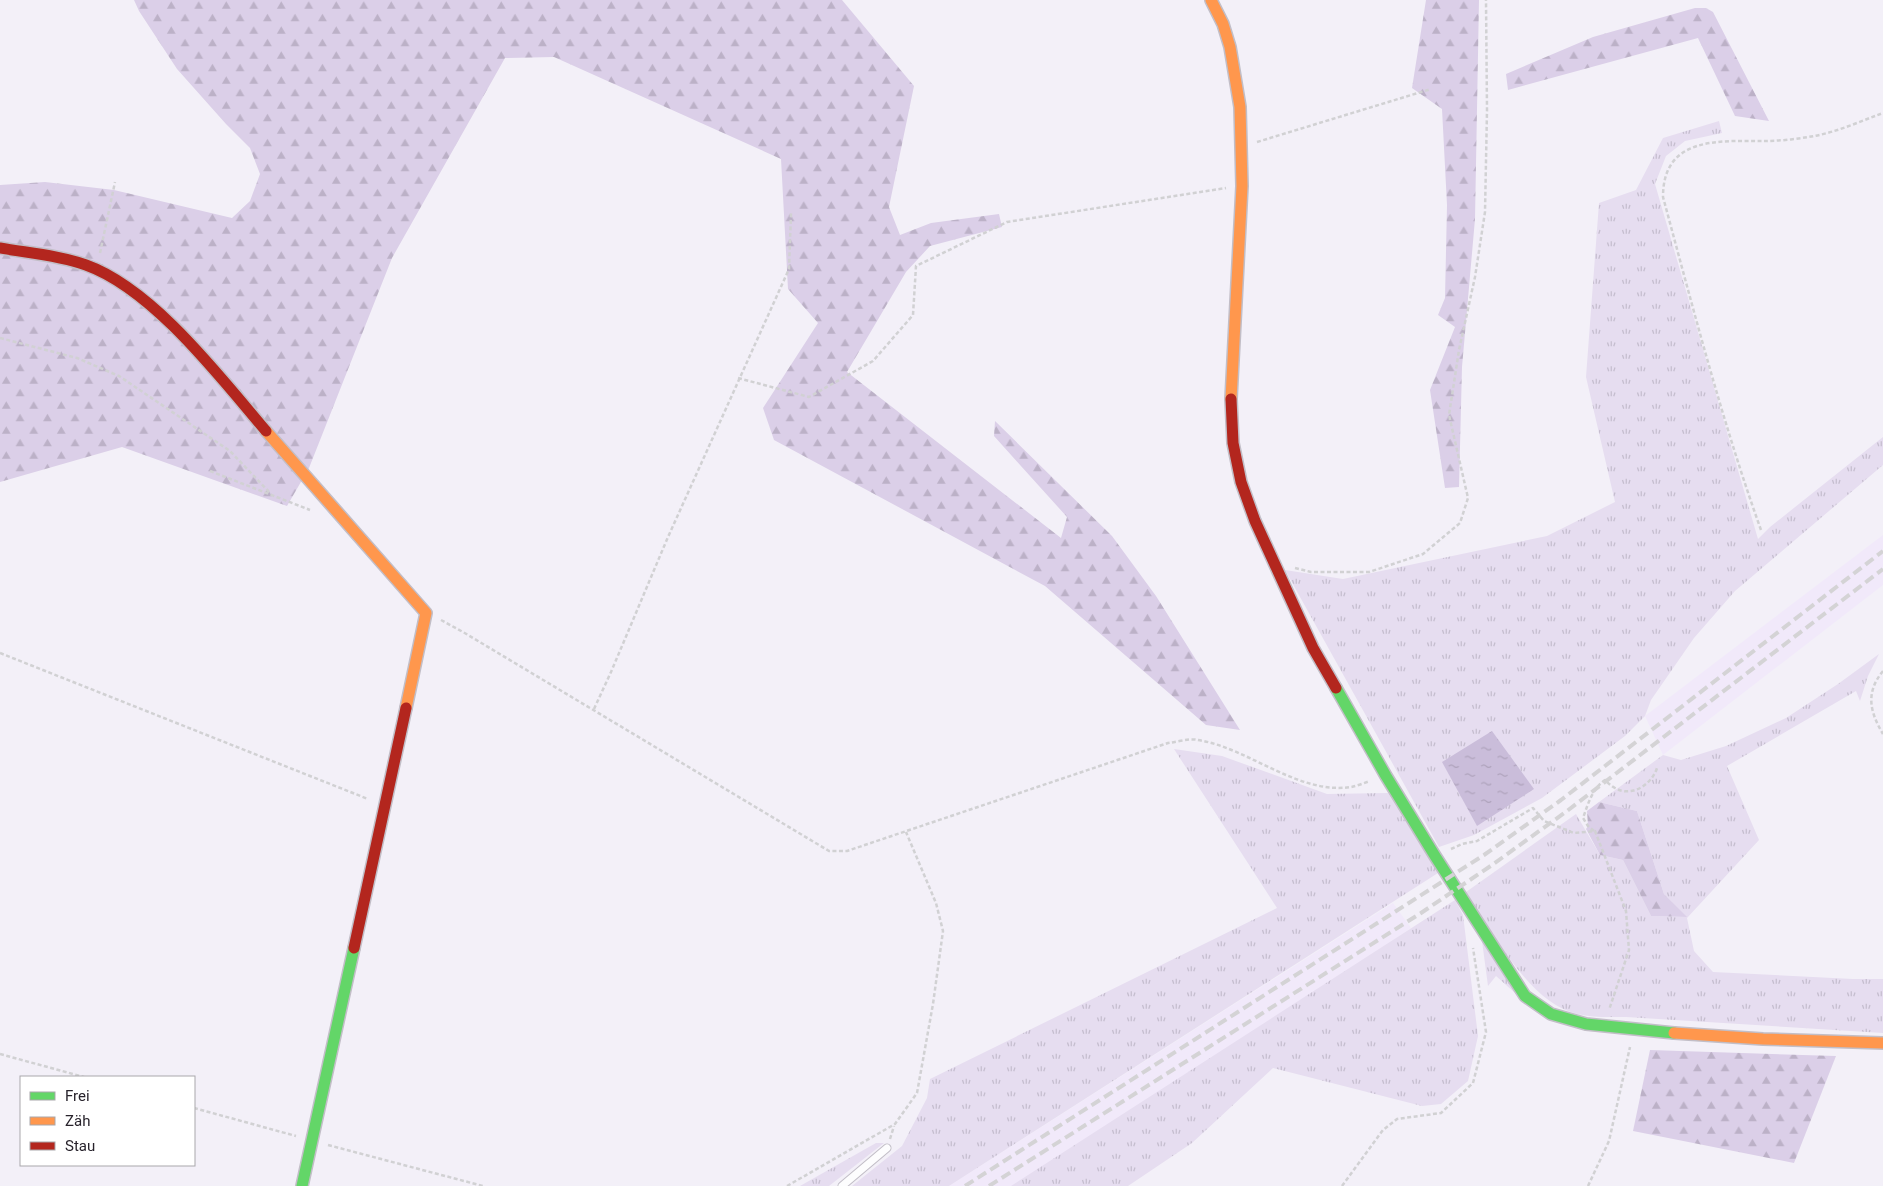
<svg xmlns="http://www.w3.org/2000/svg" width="1883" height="1186" font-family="Roboto,sans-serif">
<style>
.built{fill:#f1e9fa}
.grass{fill:url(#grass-tufts)}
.forest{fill:url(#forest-firs)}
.water{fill:url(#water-ripples)}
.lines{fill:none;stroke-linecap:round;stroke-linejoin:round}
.lane-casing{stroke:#c2bec7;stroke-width:9}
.fast-casing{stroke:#c2bec7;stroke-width:14}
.slow-casing{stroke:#c2bec7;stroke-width:14}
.jam-casing{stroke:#c2bec7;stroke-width:14}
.path{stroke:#d1d1d3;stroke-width:2.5;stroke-dasharray:4 2.5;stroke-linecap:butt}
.lane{stroke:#fdfdfe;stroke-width:7}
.fast{stroke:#63d668;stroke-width:11}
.slow{stroke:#ff974d;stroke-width:11}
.jam{stroke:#b3261e;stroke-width:11}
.rail{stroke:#d4d3d5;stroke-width:4;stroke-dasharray:10 5;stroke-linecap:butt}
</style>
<defs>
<pattern id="grass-tufts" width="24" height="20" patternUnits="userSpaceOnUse" patternTransform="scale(1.25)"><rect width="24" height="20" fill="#e6ddf0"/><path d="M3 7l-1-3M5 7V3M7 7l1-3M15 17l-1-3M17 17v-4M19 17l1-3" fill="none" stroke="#c5bdce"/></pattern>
<pattern id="forest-firs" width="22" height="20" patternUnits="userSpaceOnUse" patternTransform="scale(1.25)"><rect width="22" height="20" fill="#dbcfe8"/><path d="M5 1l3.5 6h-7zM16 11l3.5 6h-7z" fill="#bcb1c7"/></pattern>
<pattern id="water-ripples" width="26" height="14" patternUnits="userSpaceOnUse" patternTransform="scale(1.25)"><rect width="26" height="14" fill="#cabdda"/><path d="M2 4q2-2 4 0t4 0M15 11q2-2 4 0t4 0" fill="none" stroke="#aea2bb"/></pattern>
</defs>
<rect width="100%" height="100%" fill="#f3f0f8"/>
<g class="built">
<polygon points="1883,535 1883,585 1663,755 1645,716"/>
<polygon points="1393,903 1411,928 1279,1017 1014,1186 949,1186"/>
</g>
<g class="grass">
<polygon points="1719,121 1722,133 1685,141 1666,156 1655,184 1758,539 1770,527 1883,437 1883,465 1735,591 1694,638 1651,700 1645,716 1625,736 1542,798 1474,835 1439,847 1285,570 1343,579 1547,536 1615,502 1586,377 1599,203 1636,190 1663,138"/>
<path d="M1879,654L1868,676L1860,701L1856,691L1727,766L1759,840L1687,918L1694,951L1713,972L1853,979H1883V1033L1626,1017C1610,1017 1593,1018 1577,1014C1529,1003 1492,931 1466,892L1576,814L1600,855L1623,860L1651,916L1686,917L1664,894L1637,811L1599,802L1663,755L1681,760L1726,746L1786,718L1838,684Z"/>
<polygon points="1174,749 1222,756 1327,794 1388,793 1438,873 949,1186 852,1186 902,1146 927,1098 930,1079 1277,908"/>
<polygon points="1455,900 1463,915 1478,1036 1468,1081 1441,1104 1422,1106 1273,1068 1192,1143 1128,1186 1011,1186"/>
<polygon points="1482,941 1515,993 1496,976 1488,986"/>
<polygon points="876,1143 884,1143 829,1186 800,1186"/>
</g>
<g class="forest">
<polygon points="134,0 842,0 914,86 889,207 900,235 931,223 999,214 1002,227 930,246 906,272 847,372 1061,538 1067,517 994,436 995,421 1112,536 1156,596 1240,730 1206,725 1045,586 774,440 763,408 818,323 788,289 781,159 554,57 505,58 392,258 309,468 287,506 122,447 0,482 0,185 45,182 114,190 232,218 250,201 260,174 250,148 226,124 177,69 139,11"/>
<polygon points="1426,0 1479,0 1475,219 1462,367 1459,487 1445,488 1430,390 1455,327 1438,315 1445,298 1447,205 1442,109 1412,88"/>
<polygon points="1695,8 1706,8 1713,12 1769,121 1735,116 1698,38 1508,90 1506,74 1593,37"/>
<polygon points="1599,802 1637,811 1664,894 1687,917 1651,916 1623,860 1600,855 1586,829 1588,826 1587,811"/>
<polygon points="1650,1050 1836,1056 1794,1163 1633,1131"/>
</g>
<polygon class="water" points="1492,731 1534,789 1477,826 1442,762"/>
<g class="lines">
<g class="lane-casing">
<polyline id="lane" points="842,1186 887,1148"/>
</g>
<g class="fast-casing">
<g id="fast">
<polyline points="1336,688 1386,776 1435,856 1525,996 1551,1014 1586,1024 1674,1033"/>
<polyline points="302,1186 354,948"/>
</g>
</g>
<g class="slow-casing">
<g id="slow">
<polyline points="1211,0 1223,24 1230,47 1240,107 1242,186 1231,399"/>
<polyline points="266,431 426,613 406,708"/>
<polyline points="1674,1033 1763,1039 1883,1043"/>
</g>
</g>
<g class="jam-casing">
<g id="jam">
<path d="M0,248C28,253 58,255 86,265C153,289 220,377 266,431"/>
<polyline points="1231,399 1233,443 1241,482 1255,521 1313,648 1336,688"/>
<polyline points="354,948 406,708"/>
</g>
</g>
<g class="path">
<polyline points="1257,142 1431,89"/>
<polyline points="100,253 115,182"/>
<polyline points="0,338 77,358 119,376 230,451 271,494"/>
<polyline points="738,378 809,397 873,361 913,315 916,266 1007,222 1226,188"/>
<polyline points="210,471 310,510"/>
<path d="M1761,530C1722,421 1693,308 1663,197C1663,136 1719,141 1764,141C1780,141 1798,139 1814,136C1837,132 1861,121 1883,113"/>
<polyline points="1295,568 1311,572 1369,572 1423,554 1460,523 1468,498 1449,415 1459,350 1475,277 1485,212 1487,110 1486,0"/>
<path d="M441,620L463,632L829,851H847L1168,743C1177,742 1189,738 1198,740C1249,748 1298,795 1351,787C1357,786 1364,783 1370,781"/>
<polyline points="0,653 368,799"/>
<path d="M1883,671C1865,693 1870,712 1883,734"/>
<polyline points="594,709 611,672 668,537 789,269 791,213"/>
<path d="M1594,831L1588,826L1583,818C1588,804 1592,789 1605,780C1608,783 1611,786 1615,788C1632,798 1652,784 1657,768"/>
<polyline points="1451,849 1462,844 1477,841 1533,808 1544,821 1574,833 1595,831 1626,911 1629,950 1609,1010"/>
<polyline points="0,1054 84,1077"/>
<polyline points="194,1108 296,1136"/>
<polyline points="890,1139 894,1126"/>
<polyline points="328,1145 483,1186"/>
<polyline points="787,1186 895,1124 917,1093 933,1004 943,931 936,903 906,832"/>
<polyline points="1342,1186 1383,1130 1397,1119 1441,1113 1473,1083 1486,1032 1473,948"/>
<polyline points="1588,1186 1609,1141 1630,1047"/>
</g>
<use href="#lane" class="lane"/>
<use href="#fast" class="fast"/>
<use href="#slow" class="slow"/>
<use href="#jam" class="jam"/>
<g class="rail">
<polyline points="965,1186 1484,855 1561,800 1883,551"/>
<polyline points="989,1186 1421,913 1492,865 1567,811 1883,569"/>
</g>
</g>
<rect x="20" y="1076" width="175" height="90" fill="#ffffff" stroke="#a9a7ab"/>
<rect x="30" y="1092" width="25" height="8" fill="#63d668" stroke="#a9a7ab"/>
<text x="65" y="1101" font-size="15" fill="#28232c">Frei</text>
<rect x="30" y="1117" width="25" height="8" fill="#ff974d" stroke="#a9a7ab"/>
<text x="65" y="1126" font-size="15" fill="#28232c">Zäh</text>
<rect x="30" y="1142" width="25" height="8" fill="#b3261e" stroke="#a9a7ab"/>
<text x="65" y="1151" font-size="15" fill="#28232c">Stau</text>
</svg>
